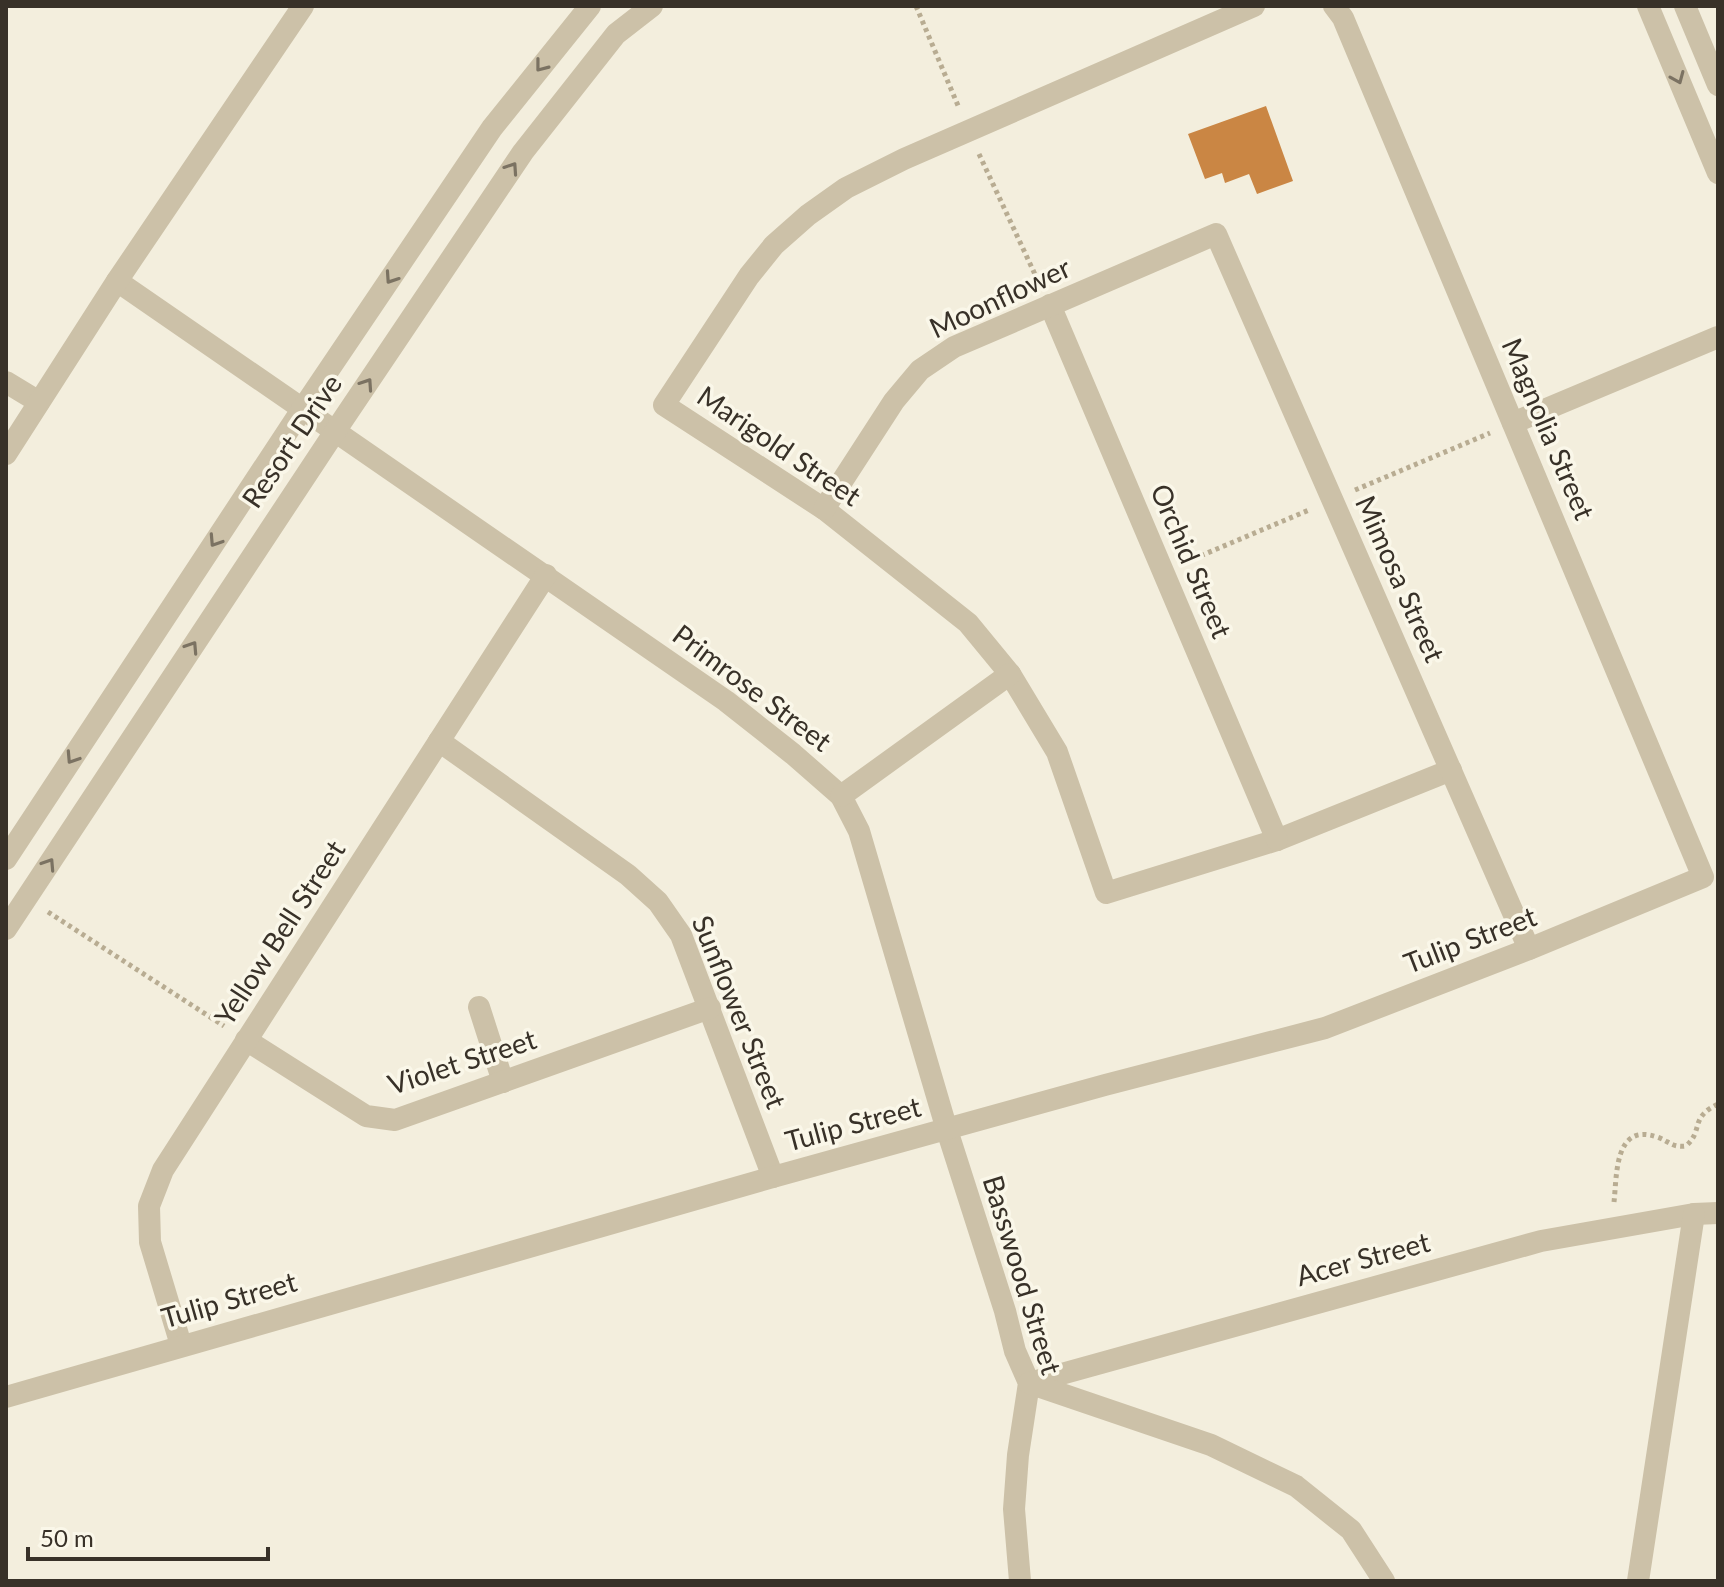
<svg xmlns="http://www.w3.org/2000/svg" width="1724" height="1587" font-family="Lato,sans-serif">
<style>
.building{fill:#ca8644}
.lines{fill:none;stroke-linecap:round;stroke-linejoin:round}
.path{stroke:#b8ac92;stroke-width:5;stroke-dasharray:4 4;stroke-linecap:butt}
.minor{stroke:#ccc1a8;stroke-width:22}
.tertiary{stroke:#ccc1a8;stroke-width:22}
.oneway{stroke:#7b7262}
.labels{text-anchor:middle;stroke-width:7;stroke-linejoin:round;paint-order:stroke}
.street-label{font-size:28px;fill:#383128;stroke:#faf7e9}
</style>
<rect width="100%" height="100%" fill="#f3eedd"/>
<polygon class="building" points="1266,106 1293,181 1257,194 1249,174 1225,183 1222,173 1205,179 1188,134"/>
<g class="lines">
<g class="path">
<polyline points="916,6 959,108"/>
<polyline points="979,154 1039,283"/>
<polyline points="1355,490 1490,433"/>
<polyline points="1186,562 1309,510"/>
<polyline points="48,912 224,1026"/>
<path d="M1614,1202C1617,1176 1614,1122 1657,1137C1669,1141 1672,1148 1686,1146C1704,1130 1689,1118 1718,1104"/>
</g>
<g class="minor">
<polyline points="1254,6 904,159 846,188 808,215 774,245 749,276 664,405 824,509 968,623 1010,674 1057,752 1106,893 1277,840 1451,770"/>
<polyline points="117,281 726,701 793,754 841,796 859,831 947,1130 1005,1311 1015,1351 1029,1383 1018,1455 1014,1509 1020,1581"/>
<polyline points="1050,305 1277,840"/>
<polyline points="6,382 39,402"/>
<polyline points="1513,423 1718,337"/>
<polyline points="6,454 117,281 303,6"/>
<polyline points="824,509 894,401 920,370 954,347 1216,234 1529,949"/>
<polyline points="439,741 628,875 658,902 681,935 773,1177"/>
<polyline points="841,796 1010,674"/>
<polyline points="479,1007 503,1082"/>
<polyline points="246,1040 366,1116 395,1120 710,1008"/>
<polyline points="181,1345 150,1242 149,1206 163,1170 546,575"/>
<polyline points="1029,1383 1541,1241 1694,1214 1718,1213"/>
<polyline points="1029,1383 1211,1445 1296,1486 1351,1530 1384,1581"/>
<polyline points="6,1397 773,1177 1105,1085 1325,1028 1529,949 1703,877 1343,18 1334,6"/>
<polyline points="1638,1581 1694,1214"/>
</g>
<g class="tertiary">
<polyline points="1648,6 1718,173"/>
<polyline points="1685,6 1718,85"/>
<polyline points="6,859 303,408 492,128 590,6"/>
<polyline points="6,929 336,430 523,152 616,34 652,6"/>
</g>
</g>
<defs><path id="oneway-chevron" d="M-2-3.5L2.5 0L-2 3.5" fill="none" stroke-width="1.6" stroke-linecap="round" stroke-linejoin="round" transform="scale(2)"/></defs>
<g class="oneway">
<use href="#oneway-chevron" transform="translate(541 66) rotate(128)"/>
<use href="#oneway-chevron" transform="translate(1678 78) rotate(67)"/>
<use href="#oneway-chevron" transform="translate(512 168) rotate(-56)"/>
<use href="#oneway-chevron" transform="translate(391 278) rotate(124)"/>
<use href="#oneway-chevron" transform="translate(367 384) rotate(-56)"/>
<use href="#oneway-chevron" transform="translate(215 541) rotate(123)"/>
<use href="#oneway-chevron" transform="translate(192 647) rotate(-57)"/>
<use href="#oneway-chevron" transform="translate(72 758) rotate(123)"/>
<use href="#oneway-chevron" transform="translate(49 864) rotate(-57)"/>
</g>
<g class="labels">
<g class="street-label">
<text transform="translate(1000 298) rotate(-25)" y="10">Moonflower</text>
<text transform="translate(1548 429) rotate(67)" y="10">Magnolia Street</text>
<text transform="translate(292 441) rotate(-56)" y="10">Resort Drive</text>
<text transform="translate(779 446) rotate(34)" y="10">Marigold Street</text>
<text transform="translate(1191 561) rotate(67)" y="10">Orchid Street</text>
<text transform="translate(1400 579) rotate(66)" y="10">Mimosa Street</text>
<text transform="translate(752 688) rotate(37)" y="10">Primrose Street</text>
<text transform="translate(280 933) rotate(-57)" y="10">Yellow Bell Street</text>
<text transform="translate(1470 940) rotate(-21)" y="10">Tulip Street</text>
<text transform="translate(739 1012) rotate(68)" y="10">Sunflower Street</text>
<text transform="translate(462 1062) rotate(-18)" y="10">Violet Street</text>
<text transform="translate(853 1124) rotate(-15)" y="10">Tulip Street</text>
<text transform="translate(1363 1259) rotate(-15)" y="10">Acer Street</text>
<text transform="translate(1022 1275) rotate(73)" y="10">Basswood Street</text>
<text transform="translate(229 1300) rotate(-16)" y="10">Tulip Street</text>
</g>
</g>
<rect width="1724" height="1587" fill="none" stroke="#383128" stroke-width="16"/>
<path d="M28 1547v12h240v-12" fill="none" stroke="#383128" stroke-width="4"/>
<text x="40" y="1547" font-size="24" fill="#383128" stroke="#faf7e9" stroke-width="6" paint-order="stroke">50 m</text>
</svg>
